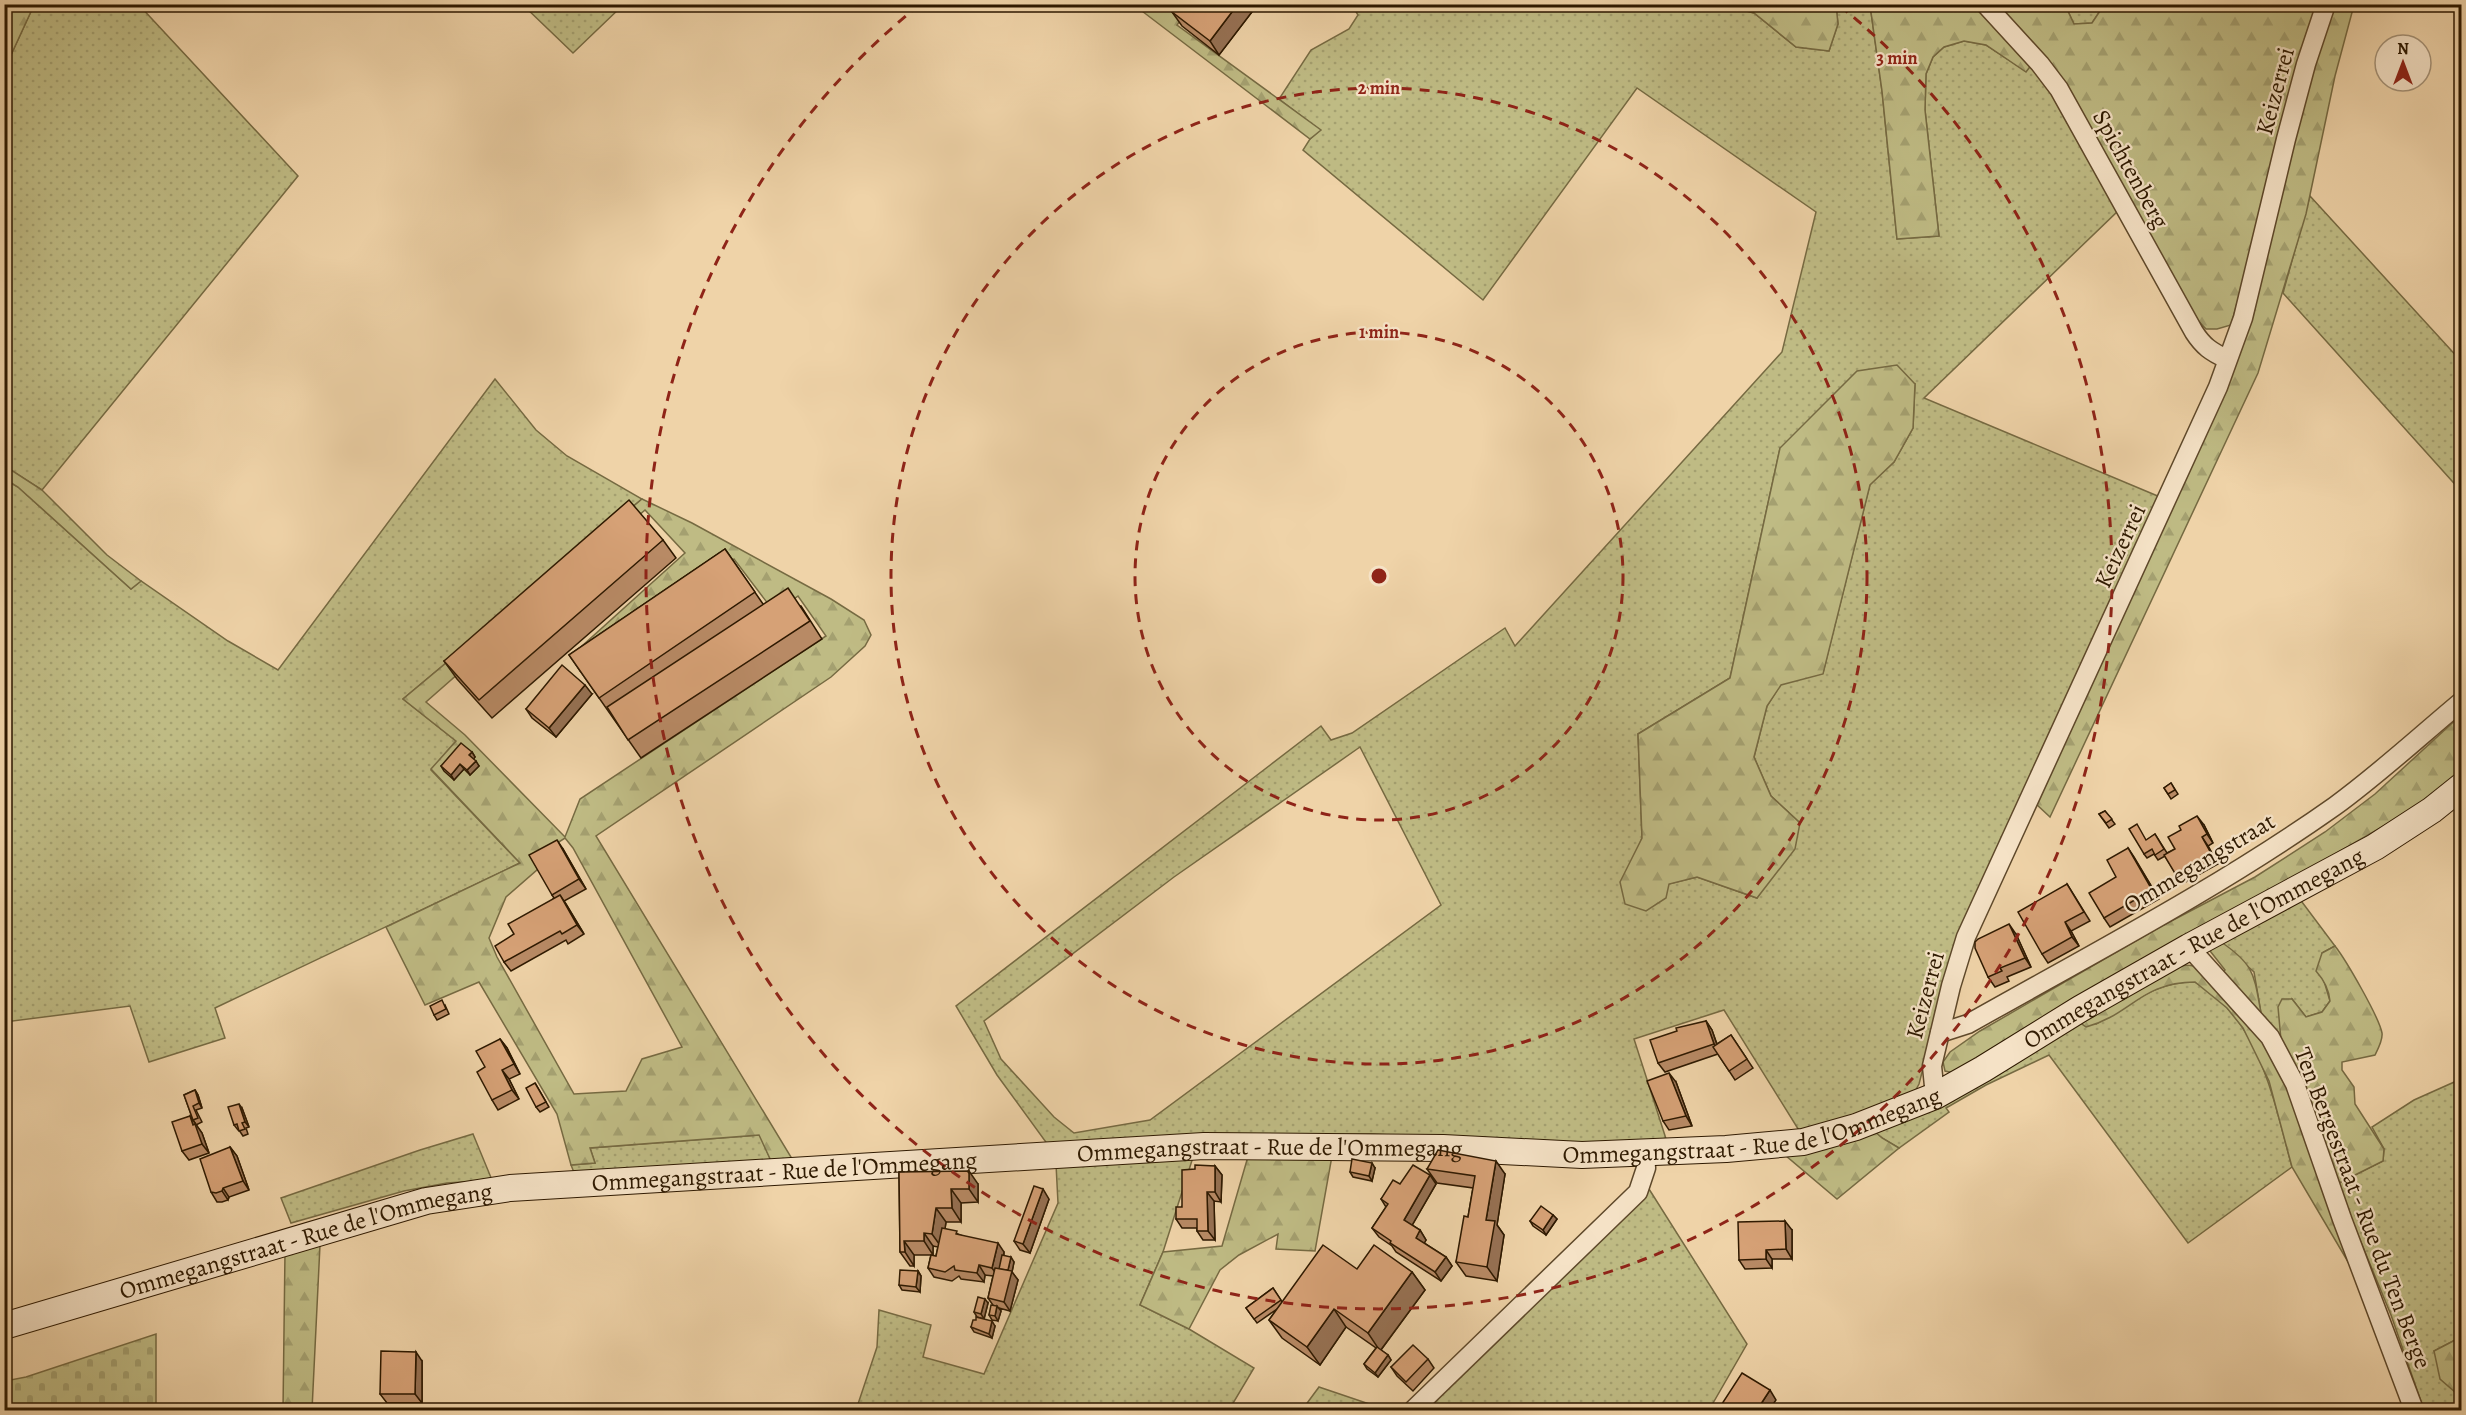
<svg xmlns="http://www.w3.org/2000/svg" width="2466" height="1415" font-family="Alegreya,serif">
<style>
.grass{fill:url(#grass-dots);stroke:#766a42;stroke-width:1.5;fill-rule:evenodd}
.forest{fill:url(#forest-firs);stroke:#766a42;stroke-width:1.5;fill-rule:evenodd}
.cemetery{fill:url(#cemetery-stones);stroke:#766a42;stroke-width:1.5}
.lines{fill:none;stroke-linecap:round;stroke-linejoin:round}
.street-casing{stroke:#5e482a;stroke-width:21}
.secondary-casing{stroke:#2e1900;stroke-width:28}
.street{stroke:#f5e2c6;stroke-width:18}
.secondary{stroke:#f5e2c6;stroke-width:26}
.wall{fill:#b88a65;stroke:#2e1900;stroke-width:1.5;fill-rule:evenodd}
.shaded-wall{fill:#967153;stroke:#2e1900;stroke-width:1.5}
.building{fill:#d6a176;stroke:#2e1900;stroke-width:1.5}
.ring{fill:none;stroke:#8f2418;stroke-width:3;stroke-dasharray:10 8}
.labels{text-anchor:middle;stroke-width:4.5;stroke-linejoin:round;paint-order:stroke}
.street-label{font-size:24px;fill:#2e1900;stroke:#f5e2c6}
.centre{fill:#8f2418;stroke:#f5e2c6;stroke-width:3}
.ring-label{font-size:18px;text-anchor:middle;font-weight:bold;fill:#8f2418;stroke:#f5e2c6;stroke-width:4.5;stroke-linejoin:round;paint-order:stroke}
</style>
<defs>
<pattern id="grass-dots" width="8" height="8" patternUnits="userSpaceOnUse" patternTransform="scale(1.5)"><rect width="8" height="8" fill="#bfbb84"/><path d="M2 2h.1M6 6h.1" fill="none" stroke="#a4a070" stroke-width="1.8" stroke-linecap="round"/></pattern>
<pattern id="forest-firs" width="22" height="20" patternUnits="userSpaceOnUse" patternTransform="scale(1.5)"><rect width="22" height="20" fill="#bfbb84"/><path d="M5 1l3.5 6h-7zM16 11l3.5 6h-7z" fill="#a4a070"/></pattern>
<pattern id="cemetery-stones" width="16" height="16" patternUnits="userSpaceOnUse" patternTransform="scale(1.5)"><rect width="16" height="16" fill="#bfbb84"/><path d="M2 7V4a2 2 0 0 1 4 0v3zM10 15v-3a2 2 0 0 1 4 0v3z" fill="#a4a070"/></pattern>
</defs>
<rect width="100%" height="100%" fill="#efd3a8"/>
<filter id="stains"><feTurbulence type="fractalNoise" baseFrequency=".00333" numOctaves="4"/><feColorMatrix values="0 0 0 0 .2 0 0 0 0 .09 0 0 0 0 .02 0 0 0 .5 -.17"/></filter>
<radialGradient id="worn" r=".72"><stop offset=".6" stop-color="#630" stop-opacity="0"/><stop offset="1" stop-color="#630" stop-opacity=".3"/></radialGradient>
<g class="grass">
<polygon points="34,5 139,5 298,176 42,490 4,466 5,68"/>
<polygon points="523,5 623,5 573,53"/>
<path d="M1352,5H1705V11L1739,9L1754,13L1796,47L1829,51L1838,24L1836,5H1870L1882,91L1897,239L1939,236L1925,110L1926,74L1933,57L1944,47L1964,41L1986,45L2026,71L2032,64L2061,102L2121,208L1924,398L2160,497L1950,964L1919,1084L1913,1095L1800,1132L1724,1010L1634,1039L1668,1145L1565,1144L1372,1134L1215,1137L1048,1145L997,1075L956,1006L1321,726L1331,740L1352,733L1505,628L1515,646L1782,352L1816,212L1637,88L1483,300L1303,150L1310,139L1320,130L1279,99L1311,50L1349,29L1358,15ZM1915,384L1913,428L1894,462L1870,484L1823,673L1781,684L1767,706L1754,757L1771,796L1800,823L1757,898L1697,877L1669,884L1635,857L1642,838L1638,734L1730,678L1780,448ZM1360,747L1441,905L1150,1120L1074,1133L1054,1117L1001,1059L984,1021L1174,877Z"/>
<polygon points="2065,5 2104,5 2092,23 2074,24"/>
<polygon points="2310,196 2461,361 2461,491 2283,293"/>
<polygon points="495,379 536,430 567,456 642,499 403,699 456,741 431,770 520,863 215,1008 225,1038 149,1062 130,1006 5,1022 4,479 18,487 131,589 141,581 228,641 278,670"/>
<polygon points="2299,898 2335,946 2322,953 2324,981 2330,1001 2322,1012 2306,1017 2292,999 2281,1040 2261,1013 2254,972 2221,943"/>
<path d="M2195,982C2260,1018 2274,1102 2292,1167L2188,1243L2049,1055L1986,1085L1946,1108L1949,1112L1899,1148L1882,1138L1874,1131L2081,1016L2096,1024C2131,1004 2153,982 2195,982Z"/>
<polygon points="2461,1079 2461,1337 2434,1351 2455,1392 2461,1388 2461,1410 2424,1410 2391,1315 2337,1184 2383,1161 2384,1149 2372,1127 2414,1100"/>
<polygon points="473,1134 492,1180 447,1183 404,1191 291,1223 281,1198 420,1150"/>
<polygon points="760,1135 772,1163 575,1175 571,1165 595,1163 590,1148"/>
<polygon points="1194,1154 1163,1252 1140,1305 1189,1329 1254,1368 1229,1410 856,1410 877,1347 879,1310 931,1325 923,1357 984,1374 1058,1203 1056,1164"/>
<polygon points="1649,1189 1747,1344 1709,1410 1426,1410"/>
<polygon points="1319,1387 1384,1409 1302,1410"/>
</g>
<g class="forest">
<polygon points="5,4 34,5 5,68 4,5"/>
<polygon points="1152,4 1192,5 1177,25 1321,130 1310,139 1134,5"/>
<polygon points="1705,4 1836,5 1838,24 1829,51 1796,47 1754,13 1739,9 1705,11"/>
<polygon points="1870,5 1975,5 2032,64 2026,72 1986,45 1964,41 1944,47 1933,57 1926,74 1925,110 1939,236 1897,239 1882,91"/>
<polygon points="1997,5 2065,5 2074,24 2092,23 2104,5 2321,5 2231,325 2217,329 2206,329 2191,313"/>
<polygon points="2331,5 2354,5 2335,76 2306,214 2258,373 2050,817 2034,802 2233,367 2305,85"/>
<polygon points="1897,365 1915,384 1913,428 1894,462 1870,485 1823,674 1781,685 1767,706 1754,757 1771,796 1800,823 1795,849 1757,898 1697,877 1669,884 1666,898 1646,911 1625,904 1620,882 1642,838 1638,734 1730,678 1780,448 1857,371"/>
<polygon points="5,466 42,490 107,555 141,581 131,589 18,487 5,479"/>
<path d="M642,499L692,523L831,599L864,620L871,635L865,646L831,677L596,836L794,1162L772,1163L759,1135L590,1148L595,1163L571,1165L557,1114L479,982L425,1005L386,927L520,863L431,769L456,741L403,699ZM645,510L685,553L571,656L580,671L734,559L775,613L798,596L826,636L580,799L565,837L465,735L426,702ZM565,838L573,848L682,1047L642,1059L626,1091L574,1094L497,957L489,938L506,897L538,869L532,859Z"/>
<polygon points="2461,715 2461,774 2422,804 1954,1073 1945,1071 1943,1062 1950,1052 1980,1031 2158,928 2255,877 2325,832 2375,794"/>
<path d="M2221,942C2255,965 2254,975 2261,1013L2250,1020L2276,1056L2354,1272L2292,1167L2269,1081L2243,1028L2227,1008L2195,982C2141,982 2131,1015 2086,1027L2082,1024L2081,1016L2174,967C2195,962 2199,968 2216,979L2225,970L2207,947Z"/>
<path d="M2335,946C2346,960 2379,1017 2382,1033C2383,1040 2378,1049 2375,1055L2342,1062V1070L2354,1087L2355,1104L2384,1149L2383,1161L2337,1184L2281,1040L2278,1007L2282,999H2292L2306,1017L2322,1012L2330,1001C2329,989 2324,980 2316,971L2322,953Z"/>
<polygon points="1874,1131 1882,1138 1899,1148 1837,1199 1785,1155"/>
<polygon points="1249,1153 1332,1156 1315,1251 1276,1249 1278,1234 1239,1255 1220,1270 1189,1329 1140,1305 1163,1252 1222,1246"/>
<polygon points="320,1245 312,1410 283,1410 285,1252"/>
<polygon points="2461,1337 2461,1388 2455,1392 2440,1379 2434,1351"/>
</g>
<polygon class="cemetery" points="156,1334 156,1410 5,1410 5,1381 26,1377"/>
<g class="lines">
<g class="street-casing">
<g id="street">
<path d="M1985,4L2040,64L2059,89L2194,332C2203,346 2211,352 2227,359"/>
<polyline points="2189,947 2270,1037 2295,1084 2342,1219 2414,1410"/>
<path d="M1940,1033L1968,1024C2092,954 2219,888 2335,806C2379,774 2420,736 2462,701"/>
<polyline points="1935,1096 1932,1066 1951,986 1966,937 2218,387 2243,318 2286,139 2306,64 2326,4"/>
<polyline points="1413,1410 1638,1192 1646,1168 1645,1153"/>
</g>
</g>
<g class="secondary-casing">
<g id="secondary">
<path id="s1" d="M4,1326L426,1201L510,1188L1204,1146L1443,1148L1582,1155L1726,1149L1803,1142L1856,1127L1935,1096L1983,1069L2080,1009L2189,947L2375,847L2432,810L2462,786"/>
</g>
</g>
<use href="#street" class="street"/>
<use href="#secondary" class="secondary"/>
</g>
<g class="wall">
<polygon points="1178,4 1258,4 1219,55 1182,26 1172,12"/>
<polygon points="663,540 676,558 492,718 457,679 444,661"/>
<polygon points="725,549 763,604 801,606 822,639 641,758 569,655"/>
<polygon points="592,694 556,737 532,718 526,709"/>
<polygon points="472,752 475,757 473,759 479,766 470,775 464,769 454,780 444,771 441,766"/>
<polygon points="2171,783 2178,794 2171,799 2164,788"/>
<polygon points="2105,811 2115,824 2109,828 2099,814"/>
<polygon points="2204,825 2213,843 2208,846 2218,864 2182,884 2165,856 2158,860 2154,854 2147,858 2144,854 2147,840 2155,834 2167,853 2175,849"/>
<polygon points="2128,848 2159,899 2110,927 2104,918 2116,877"/>
<polygon points="563,849 586,889 564,901 584,934 568,944 566,940 511,971 504,962 514,934 554,898 552,895"/>
<polygon points="2067,884 2090,921 2071,931 2079,946 2048,963 2042,954"/>
<polygon points="2016,934 2031,967 2007,977 2009,981 1995,987 1988,977"/>
<polygon points="445,1005 449,1014 437,1020 434,1015"/>
<polygon points="1706,1021 1712,1030 1717,1044 1731,1035 1753,1068 1735,1080 1718,1054 1665,1072 1658,1063"/>
<polygon points="500,1039 507,1048 520,1074 509,1079 519,1099 498,1110 492,1100 485,1067"/>
<polygon points="1676,1082 1692,1126 1669,1130 1663,1121"/>
<polygon points="535,1083 549,1107 540,1112 536,1107"/>
<polygon points="195,1090 198,1095 202,1108 196,1110 202,1122 196,1125 193,1120 184,1095"/>
<polygon points="242,1108 249,1127 246,1128 248,1134 243,1136 239,1130 238,1130 234,1125"/>
<polygon points="190,1116 202,1133 209,1153 189,1160 182,1151"/>
<polygon points="230,1147 237,1156 249,1190 229,1197 228,1200 222,1202 217,1202 211,1192"/>
<polygon points="1215,1166 1222,1175 1221,1202 1214,1201 1215,1240 1203,1240 1197,1231 1197,1228 1182,1228 1176,1219 1182,1207 1195,1169"/>
<polygon points="1375,1168 1372,1181 1353,1177 1350,1172"/>
<polygon points="1427,1169 1505,1174 1497,1225 1504,1235 1497,1281 1466,1276 1456,1262 1468,1217 1473,1188 1437,1183"/>
<path d="M899,1172L978,1184V1202L961,1203V1222H946L945,1229L1004,1252V1256L1014,1262L1012,1272L1018,1280L1010,1311L999,1308L1001,1311L998,1321L992,1320L989,1315L993,1305L988,1298L993,1276L985,1275L984,1282L961,1279L959,1276L952,1281L934,1277L928,1268L931,1255H914V1266H910L900,1252ZM933,1246L938,1247L936,1256L931,1255H933Z"/>
<polygon points="1430,1175 1436,1184 1412,1225 1420,1230 1426,1240 1424,1243 1446,1257 1452,1266 1441,1281 1396,1252 1392,1246 1379,1237 1372,1228 1386,1207 1381,1199 1400,1184"/>
<polygon points="1049,1199 1030,1253 1020,1250 1014,1241"/>
<polygon points="1553,1215 1557,1219 1546,1235 1533,1226 1530,1221"/>
<polygon points="1792,1230 1792,1259 1772,1259 1772,1268 1745,1269 1739,1260"/>
<polygon points="1357,1269 1412,1272 1425,1290 1381,1350 1388,1355 1391,1360 1378,1377 1367,1369 1364,1364 1376,1348 1346,1327 1320,1365 1282,1338 1269,1320 1277,1309 1257,1323 1246,1308 1273,1288 1282,1302"/>
<polygon points="918,1271 921,1276 920,1292 902,1290 899,1285"/>
<polygon points="988,1303 984,1319 977,1317 974,1312"/>
<polygon points="995,1326 992,1338 974,1332 971,1327"/>
<polygon points="1428,1359 1434,1368 1413,1391 1397,1376 1391,1367"/>
<polygon points="422,1361 422,1403 387,1403 380,1394"/>
</g>
<g class="shaded-wall">
<polygon points="1238,4 1258,4 1219,55 1210,41"/>
<polygon points="585,685 592,694 556,737 549,728"/>
<polygon points="472,752 475,757 473,760 469,755"/>
<polygon points="476,761 479,766 470,775 467,770"/>
<polygon points="460,764 464,769 454,780 451,775"/>
<polygon points="2197,816 2204,825 2213,843 2207,834"/>
<polygon points="2202,837 2208,846 2218,864 2212,855"/>
<polygon points="557,840 563,849 586,889 579,879"/>
<polygon points="2128,848 2134,857 2159,899 2152,890"/>
<polygon points="560,895 566,904 584,934 577,925"/>
<polygon points="2065,922 2071,931 2079,946 2072,937"/>
<polygon points="2009,924 2016,934 2031,967 2025,958"/>
<polygon points="1706,1021 1712,1030 1720,1054 1714,1044"/>
<polygon points="500,1039 507,1048 520,1074 514,1064"/>
<polygon points="502,1070 509,1079 519,1099 512,1090"/>
<polygon points="1669,1073 1676,1082 1692,1126 1686,1116"/>
<polygon points="195,1090 198,1095 202,1108 199,1103"/>
<polygon points="239,1104 242,1108 249,1127 245,1122"/>
<polygon points="190,1116 202,1133 209,1153 202,1144 193,1125"/>
<polygon points="230,1147 237,1156 249,1190 243,1181"/>
<polygon points="1496,1161 1505,1174 1497,1225 1504,1235 1497,1281 1487,1267 1486,1220"/>
<polygon points="1372,1163 1375,1168 1372,1181 1369,1176"/>
<polygon points="1215,1166 1222,1175 1221,1202 1215,1192"/>
<polygon points="969,1171 978,1184 978,1202 969,1189"/>
<polygon points="1430,1175 1436,1184 1410,1229 1404,1220"/>
<polygon points="223,1188 229,1197 228,1200 222,1191"/>
<polygon points="951,1189 961,1203 961,1222 952,1208"/>
<polygon points="1043,1189 1049,1199 1030,1253 1023,1244"/>
<polygon points="1207,1192 1214,1201 1215,1240 1208,1231"/>
<polygon points="936,1208 946,1222 942,1248 932,1234"/>
<polygon points="1553,1215 1557,1219 1546,1235 1543,1230"/>
<polygon points="1785,1221 1792,1230 1792,1259 1786,1249"/>
<polygon points="1420,1230 1426,1240 1422,1247 1416,1238"/>
<polygon points="924,1233 933,1246 933,1255 924,1241"/>
<polygon points="904,1241 914,1255 914,1266 905,1252"/>
<polygon points="998,1243 1004,1252 999,1278 992,1268"/>
<polygon points="1766,1250 1772,1259 1772,1268 1766,1259"/>
<polygon points="1011,1257 1014,1262 1012,1272 1018,1280 1010,1311 1004,1302 1007,1274"/>
<polygon points="1446,1257 1452,1266 1441,1281 1435,1272"/>
<polygon points="979,1265 985,1275 984,1282 977,1273"/>
<polygon points="918,1271 921,1276 920,1292 916,1287"/>
<polygon points="1412,1272 1425,1290 1380,1351 1368,1333"/>
<polygon points="985,1299 988,1303 984,1319 981,1314"/>
<polygon points="997,1306 1001,1311 998,1321 995,1316"/>
<polygon points="1334,1309 1346,1327 1320,1365 1307,1347"/>
<polygon points="992,1321 995,1326 992,1338 989,1334"/>
<polygon points="416,1352 422,1361 422,1403 415,1394"/>
<polygon points="1388,1355 1391,1360 1378,1377 1375,1373"/>
<polygon points="1770,1390 1776,1400 1769,1410 1757,1410"/>
</g>
<g class="building">
<polygon points="1178,4 1238,4 1210,41 1172,12"/>
<polygon points="629,500 663,540 479,700 444,661"/>
<polygon points="725,549 755,592 599,698 569,655"/>
<polygon points="788,588 810,621 628,740 607,707"/>
<polygon points="562,665 585,685 549,728 526,709"/>
<polygon points="461,743 472,752 469,755 476,761 467,770 460,764 451,775 441,766"/>
<polygon points="2171,783 2175,790 2168,794 2164,788"/>
<polygon points="2105,811 2112,819 2106,823 2099,814"/>
<polygon points="2197,816 2207,834 2202,837 2212,855 2176,875 2164,855 2175,849 2168,837 2181,830 2179,826"/>
<polygon points="2137,824 2146,840 2155,834 2164,849 2155,855 2152,849 2144,854 2129,829"/>
<polygon points="557,840 579,879 552,895 529,855"/>
<polygon points="2128,848 2152,890 2104,918 2089,893 2116,877 2107,860"/>
<polygon points="2067,884 2084,912 2065,922 2072,937 2042,954 2018,912"/>
<polygon points="560,895 577,925 562,934 560,931 504,962 495,946 514,934 508,924"/>
<polygon points="2009,924 2025,958 2000,968 2002,971 1988,977 1975,948 1975,942 1978,939"/>
<polygon points="442,1000 446,1009 434,1015 430,1006"/>
<polygon points="1706,1021 1714,1044 1658,1063 1650,1040 1677,1031 1676,1028"/>
<polygon points="1731,1035 1747,1059 1729,1071 1713,1047"/>
<polygon points="500,1039 514,1064 502,1070 512,1090 492,1100 477,1072 485,1067 476,1051"/>
<polygon points="1669,1073 1686,1116 1663,1121 1647,1081"/>
<polygon points="535,1083 546,1102 536,1107 526,1088"/>
<polygon points="195,1090 199,1103 193,1106 198,1118 193,1120 184,1095"/>
<polygon points="239,1104 245,1122 242,1123 245,1129 239,1131 237,1124 234,1125 228,1107"/>
<polygon points="190,1116 193,1125 195,1124 202,1144 182,1151 172,1122"/>
<polygon points="230,1147 243,1181 223,1188 222,1191 216,1193 211,1192 200,1159"/>
<polygon points="1438,1150 1496,1161 1486,1220 1495,1221 1487,1267 1456,1262 1464,1216 1468,1217 1475,1176 1427,1169"/>
<polygon points="1352,1159 1372,1163 1369,1176 1350,1172"/>
<polygon points="1195,1165 1215,1166 1215,1192 1207,1192 1208,1231 1197,1231 1197,1219 1176,1219 1176,1207 1182,1207 1182,1170 1195,1169"/>
<polygon points="1413,1165 1430,1175 1404,1220 1420,1230 1416,1238 1446,1257 1435,1272 1390,1243 1391,1241 1372,1228 1388,1204 1381,1199 1393,1180 1400,1184"/>
<polygon points="969,1171 969,1189 951,1189 952,1208 936,1208 932,1234 924,1233 924,1241 904,1241 905,1252 900,1252 899,1172"/>
<polygon points="1034,1186 1043,1189 1023,1244 1014,1241"/>
<polygon points="1541,1206 1553,1215 1543,1230 1530,1221"/>
<polygon points="1785,1221 1786,1249 1766,1250 1766,1259 1739,1260 1738,1222"/>
<polygon points="942,1228 957,1231 956,1234 998,1243 992,1268 979,1265 977,1273 955,1270 954,1266 945,1272 928,1268 931,1255 936,1256"/>
<polygon points="1323,1245 1357,1269 1374,1245 1412,1272 1368,1333 1334,1309 1307,1347 1269,1320"/>
<polygon points="1002,1255 1011,1257 1008,1270 999,1269"/>
<polygon points="995,1268 1012,1271 1004,1302 988,1298"/>
<polygon points="900,1270 918,1271 916,1287 899,1285"/>
<polygon points="1273,1288 1281,1300 1254,1319 1246,1308"/>
<polygon points="978,1297 985,1299 981,1314 974,1312"/>
<polygon points="991,1305 997,1306 995,1316 989,1315"/>
<polygon points="976,1317 992,1321 989,1334 971,1327 973,1320 976,1320"/>
<polygon points="1413,1345 1428,1359 1406,1382 1391,1367"/>
<polygon points="1377,1347 1388,1355 1375,1373 1364,1364"/>
<polygon points="381,1351 416,1352 415,1394 380,1394"/>
<polygon points="1742,1373 1770,1390 1757,1410 1718,1410"/>
</g>
<g class="ring">
<circle cx="1379" cy="576" r="244"/>
<circle cx="1379" cy="576" r="488"/>
<path d="M1840 6A733 733 0 1 1 918 6"/>
</g>
<g class="labels">
<g class="street-label">
<text transform="translate(2275 91) rotate(-75)" y="8">Keizerrei</text>
<text transform="translate(2131 169) rotate(61)" y="8">Spichtenberg</text>
<text transform="translate(2120 546) rotate(-65)" y="8">Keizerrei</text>
<text transform="translate(2199 863) rotate(-31)" y="8">Ommegangstraat</text>
<text dy="8" stroke="none"><textPath href="#s1" startOffset="2258">Ommegangstraat - Rue de l'Ommegang</textPath></text>
<text transform="translate(1925 995) rotate(-75)" y="8">Keizerrei</text>
<text dy="8" stroke="none"><textPath href="#s1" startOffset="1772">Ommegangstraat - Rue de l'Ommegang</textPath></text>
<text dy="8" stroke="none"><textPath href="#s1" startOffset="1286">Ommegangstraat - Rue de l'Ommegang</textPath></text>
<text dy="8" stroke="none"><textPath href="#s1" startOffset="800">Ommegangstraat - Rue de l'Ommegang</textPath></text>
<text transform="translate(2363 1208) rotate(69)" y="8">Ten Bergestraat - Rue du Ten Berge</text>
<text dy="8" stroke="none"><textPath href="#s1" startOffset="314">Ommegangstraat - Rue de l'Ommegang</textPath></text>
</g>
</g>
<circle cx="1379" cy="576" r="9" class="centre"/>
<g class="ring-label">
<text x="1897" y="64">3 min</text>
<text x="1379" y="94">2 min</text>
<text x="1379" y="338">1 min</text>
</g>
<rect width="2466" height="1415" fill="none" stroke="#efd3a8" stroke-width="24"/>
<rect x="6" y="6" width="2454" height="1403" fill="none" stroke="#2e1900" stroke-width="3"/>
<rect x="12" y="12" width="2442" height="1391" fill="none" stroke="#2e1900" stroke-width="1.5"/>
<g transform="translate(2403 63)"><circle r="28" fill="#f5e2c6" stroke="#a59277" stroke-width="1.5"/>
<path d="M0-4.5L10 22L0 15L-10 22Z" fill="#8f2418"/>
<text y="-9" font-size="16" font-weight="bold" text-anchor="middle" fill="#2e1900">N</text>
</g>
<rect width="100%" height="100%" filter="url(#stains)"/>
<rect width="100%" height="100%" fill="url(#worn)"/>
</svg>
